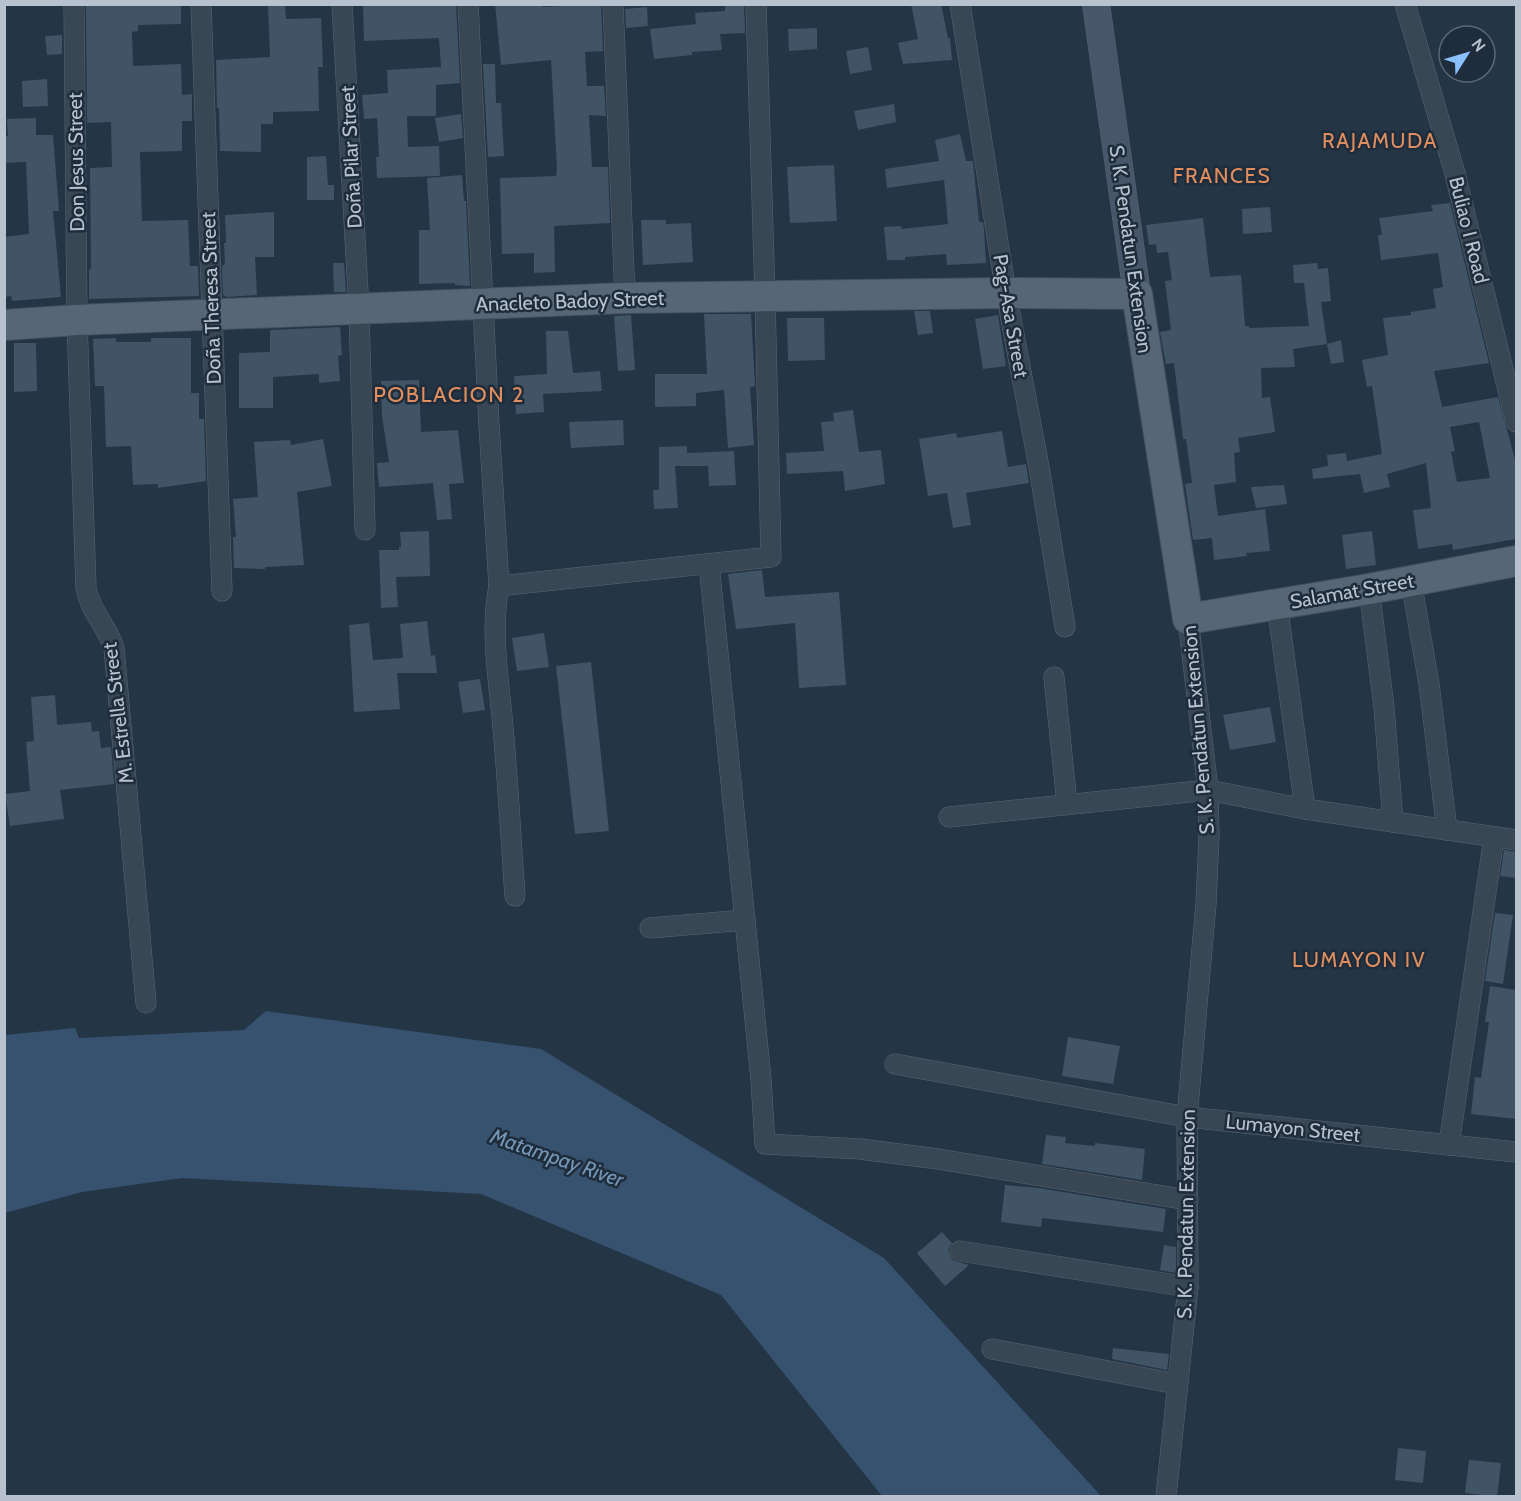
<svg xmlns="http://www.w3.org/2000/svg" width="1521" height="1501" font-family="Cabin,sans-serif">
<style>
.water{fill:#37526e}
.building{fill:#405465;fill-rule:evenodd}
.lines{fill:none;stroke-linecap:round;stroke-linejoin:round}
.street-casing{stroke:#586572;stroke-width:21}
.secondary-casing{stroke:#586572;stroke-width:28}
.primary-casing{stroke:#43505e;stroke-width:32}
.street{stroke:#394755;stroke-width:20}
.secondary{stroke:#475669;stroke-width:27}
.primary{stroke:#576675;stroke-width:30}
.labels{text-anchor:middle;stroke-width:5;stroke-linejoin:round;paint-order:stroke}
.street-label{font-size:20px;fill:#b7c2ce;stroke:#1e2c3b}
.neighbourhood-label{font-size:21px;letter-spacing:1.5px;fill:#e18e5f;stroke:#1e2c3b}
.water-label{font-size:21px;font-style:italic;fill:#7495b4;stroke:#1e2c3b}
.quarter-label{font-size:22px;letter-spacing:1.5px;fill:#e18e5f;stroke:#1e2c3b}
</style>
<rect width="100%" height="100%" fill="#243546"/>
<polygon class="water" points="266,1011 541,1049 884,1258 1101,1496 882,1496 721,1295 481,1194 182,1178 82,1192 5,1213 5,1035 75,1028 79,1038 244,1030"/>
<g class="building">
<polygon points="86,4 181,4 181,24 138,25 138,31 132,32 133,66 181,64 182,95 192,94 192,121 182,121 182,151 140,152 142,221 188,220 190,266 198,266 199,296 89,299 89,269 91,269 90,168 112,167 111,122 87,123"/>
<polygon points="363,4 456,4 460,83 436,85 436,116 407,116 408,147 439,146 440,176 377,178 376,157 379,157 377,118 364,119 362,95 388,93 387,70 441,67 439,38 364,41"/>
<polygon points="495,4 543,4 543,7 601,4 603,51 585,52 587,86 604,86 606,116 589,115 592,167 608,167 610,223 554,226 555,272 534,273 534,253 502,254 500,178 556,176 557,169 551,60 501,65"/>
<polygon points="725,4 744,4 745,33 720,34 722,50 692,52 692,55 654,59 650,29 696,24 695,13 725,11"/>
<polygon points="911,4 941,4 948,38 950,38 952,60 903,64 898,43 918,39"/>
<polygon points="285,5 286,19 321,18 323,67 318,67 319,111 273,112 273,124 261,124 261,152 220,151 219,108 217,108 216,60 270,57 268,6"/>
<polygon points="647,7 648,26 626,28 625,9"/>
<polygon points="817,28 817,49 789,51 788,29"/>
<polygon points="62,35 62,54 47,55 45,36"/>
<polygon points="868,47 872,70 850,74 846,51"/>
<polygon points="483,64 495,64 496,103 501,103 504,156 488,157"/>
<polygon points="47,79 48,106 23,107 22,81"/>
<polygon points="894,104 896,122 858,130 854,111"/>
<polygon points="461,114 463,138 439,142 435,118"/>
<polygon points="36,118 36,135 53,135 59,211 53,211 61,297 12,301 11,296 4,297 4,237 29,234 26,162 4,163 4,136 8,136 7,119"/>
<polygon points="960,134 966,161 973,161 979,222 983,222 984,230 986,263 947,265 946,254 905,257 905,260 887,260 884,227 901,226 902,229 948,224 944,180 887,188 885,169 939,161 935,140"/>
<polygon points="326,156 328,185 334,185 334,200 307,200 307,157"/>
<polygon points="834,165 837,221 790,223 787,167"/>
<polygon points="462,175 464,201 466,201 470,286 455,285 455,283 419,284 419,230 430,230 427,178"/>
<path d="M1450,203L1489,363L1434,371L1442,407L1498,397L1516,463V539L1453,550L1452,544L1418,549L1413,510L1431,508L1426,463L1387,474L1390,487L1364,493L1360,474L1313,479L1312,469L1328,466L1327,455L1346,453L1347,461L1382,454L1372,386L1367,387L1362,360L1388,355L1383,318L1411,315V312L1436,308L1433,289L1443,287L1438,253L1381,260L1378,235H1382L1379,218L1433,211L1431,205ZM1479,422L1490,478L1457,482L1451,452L1455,451L1450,427Z"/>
<polygon points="1270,207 1272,232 1243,234 1242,209"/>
<polygon points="274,212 274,257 255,257 257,295 227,297 223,295 222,266 225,264 224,243 226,243 225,215"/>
<polygon points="1203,218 1210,277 1241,275 1245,326 1249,326 1249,328 1309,326 1304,283 1294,283 1293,265 1317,263 1318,269 1328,268 1331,301 1321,302 1327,344 1293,349 1295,367 1261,368 1262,398 1270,397 1275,432 1238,438 1240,452 1234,453 1236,482 1214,485 1218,516 1265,509 1270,551 1246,553 1247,556 1214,560 1212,538 1193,540 1185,484 1192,483 1186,439 1183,439 1174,363 1166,364 1160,332 1171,330 1165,281 1172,280 1168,252 1157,253 1156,244 1149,245 1146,225"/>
<polygon points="641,220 666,220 666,224 691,223 693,262 643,265"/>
<polygon points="333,263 344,263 346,292 334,292"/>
<polygon points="914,311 930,311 933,333 918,335"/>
<polygon points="704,314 751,314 755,386 750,387 754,445 728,448 724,390 696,393 696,406 655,407 655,374 707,374"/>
<polygon points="631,315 635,370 618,371 614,316"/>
<polygon points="998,315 1006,366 983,369 975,319"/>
<polygon points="787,318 824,318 825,360 788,361"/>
<polygon points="340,327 342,355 338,356 340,381 319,383 319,374 273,377 273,408 239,408 239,353 270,352 270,330"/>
<polygon points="546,331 568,331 573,373 600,371 602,391 543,394 544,412 516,414 514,376 547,374"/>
<polygon points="116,338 116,342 151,342 151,338 191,338 191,393 199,393 199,419 204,419 206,481 158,488 158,484 133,485 131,446 106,447 104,386 95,386 93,339"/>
<polygon points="1341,340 1344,362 1331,364 1327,344"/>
<polygon points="14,343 36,343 37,391 14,392"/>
<polygon points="419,380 421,432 458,430 464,483 449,484 452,519 437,520 433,483 379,487 377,463 389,462 382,416 381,381"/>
<polygon points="853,410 859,452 881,450 885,484 845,491 843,471 787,474 786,453 824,451 821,422 834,421 833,413"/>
<polygon points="623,420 624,445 571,448 569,422"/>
<polygon points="1002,431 1008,467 1026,464 1029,483 966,493 971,525 953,528 947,493 928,496 919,439 956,433 957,438"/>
<polygon points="323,439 332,486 297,492 304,565 265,567 265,569 234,568 233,537 236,537 233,499 258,497 254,442 290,440 291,445"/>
<polygon points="687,446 687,453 734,451 736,485 709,486 708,466 675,466 678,508 654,509 653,490 659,490 659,447"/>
<polygon points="1284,485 1287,504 1256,508 1251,487"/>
<polygon points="429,531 430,576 396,577 398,607 381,608 379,550 399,550 399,547 401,547 400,532"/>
<polygon points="1372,531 1376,565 1346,569 1342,535"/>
<polygon points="762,570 765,597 839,592 846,685 799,688 795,623 736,629 728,574"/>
<polygon points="427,621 431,656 435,655 437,673 397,673 400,709 354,712 349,625 369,623 373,660 403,658 400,624"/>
<polygon points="544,633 549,667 517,671 512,638"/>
<polygon points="591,662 609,831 575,834 556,666"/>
<polygon points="480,679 485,710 463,713 458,682"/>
<polygon points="55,695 57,725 91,722 92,732 99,731 101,748 111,747 114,784 60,790 64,819 10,826 5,794 30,791 26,742 34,741 31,697"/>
<polygon points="1270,707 1276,742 1230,750 1223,715"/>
<polygon points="1504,850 1516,852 1516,878 1500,876"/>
<polygon points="1495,913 1513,915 1503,984 1485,981"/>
<polygon points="1490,986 1516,990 1516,1119 1471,1114 1475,1077 1481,1078 1489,1022 1485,1022"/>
<polygon points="1068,1037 1120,1046 1113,1084 1062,1076"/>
<polygon points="1046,1135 1066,1137 1065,1143 1095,1146 1095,1143 1145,1149 1142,1180 1042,1164"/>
<polygon points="1005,1185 1039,1188 1166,1209 1163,1232 1042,1218 1041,1227 1001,1222"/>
<polygon points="942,1232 952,1243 948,1250 952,1260 969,1265 945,1286 917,1253"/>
<polygon points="1164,1245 1176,1247 1176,1273 1160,1270"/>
<polygon points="1113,1348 1169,1354 1167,1370 1112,1359"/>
<polygon points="1398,1448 1426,1451 1423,1483 1395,1480"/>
<polygon points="1469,1460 1501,1463 1497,1497 1465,1493"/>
</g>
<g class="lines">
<g class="street-casing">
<g id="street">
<path d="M74,4L77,320L86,588C90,611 107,626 114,648L146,1003"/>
<polyline points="201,4 222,591"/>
<polyline points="342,4 359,310 365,530"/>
<path d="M468,4L489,425L499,586C490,632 499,681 503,727C508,783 511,840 515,896"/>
<polyline points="613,4 625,298"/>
<polyline points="960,4 1006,293 1039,467 1065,627"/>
<polyline points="1405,4 1454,170 1516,422"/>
<polyline points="709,564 761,1079 765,1144 860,1149 938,1159 1188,1200"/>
<polyline points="1411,581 1429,684 1447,830"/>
<polyline points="499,586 771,557 765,296 756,4"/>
<polyline points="1369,589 1384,707 1393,822"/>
<polyline points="1277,604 1305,809"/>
<polyline points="1054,677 1067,804"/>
<polyline points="949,817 1208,790 1305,809 1516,840"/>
<polyline points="650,928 745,920"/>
<polyline points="895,1064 1187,1117 1516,1152"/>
<polyline points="1449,1145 1494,837"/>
<polyline points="960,1251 1188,1287"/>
<polyline points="992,1349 1177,1384"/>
<polyline points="1166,1496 1188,1287 1187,1117 1206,904 1209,836 1208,790 1188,619"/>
</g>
</g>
<g class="secondary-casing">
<polyline id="secondary" points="1096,4 1137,294"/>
</g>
<g class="primary-casing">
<polyline id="primary" points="4,325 77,320 625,298 1006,293 1137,294 1188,619 1369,589 1516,561"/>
</g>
<use href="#street" class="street"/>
<use href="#secondary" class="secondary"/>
<use href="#primary" class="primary"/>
</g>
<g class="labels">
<g class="street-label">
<text transform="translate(351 157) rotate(-93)" y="7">Doña Pilar Street</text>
<text transform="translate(76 162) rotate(-91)" y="7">Don Jesus Street</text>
<text transform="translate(1469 230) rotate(76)" y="7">Buliao I Road</text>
<text transform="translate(1131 249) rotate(82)" y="7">S. K. Pendatun Extension</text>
<text transform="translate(211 298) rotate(-92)" y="7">Doña Theresa Street</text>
<text transform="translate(570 301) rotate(-2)" y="7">Anacleto Badoy Street</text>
<text transform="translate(1011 316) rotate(80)" y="7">Pag-Asa Street</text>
<text transform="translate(1352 591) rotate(-10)" y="7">Salamat Street</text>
<text transform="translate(118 713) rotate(-97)" y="7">M. Estrella Street</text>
<text transform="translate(1198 730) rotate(-95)" y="7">S. K. Pendatun Extension</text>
<text transform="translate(1293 1128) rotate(6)" y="7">Lumayon Street</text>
<text transform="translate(1186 1214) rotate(-89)" y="7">S. K. Pendatun Extension</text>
</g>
<g class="neighbourhood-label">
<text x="1380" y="148">RAJAMUDA</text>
<text x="1222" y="183">FRANCES</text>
<text x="1359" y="967">LUMAYON IV</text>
</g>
<g class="water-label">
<text transform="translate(557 1158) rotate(19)" y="7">Matampay River</text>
</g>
<g class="quarter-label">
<text x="449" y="402">POBLACION 2</text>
</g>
</g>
<rect width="1521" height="1501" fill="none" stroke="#b7c2ce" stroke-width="12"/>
<g transform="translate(1467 54) rotate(53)"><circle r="28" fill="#1e2c3b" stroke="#5b6876" stroke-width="1.5"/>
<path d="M0-4.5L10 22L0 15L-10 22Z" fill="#8bc0ff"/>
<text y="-9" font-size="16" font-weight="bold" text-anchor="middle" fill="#b7c2ce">N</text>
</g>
</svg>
